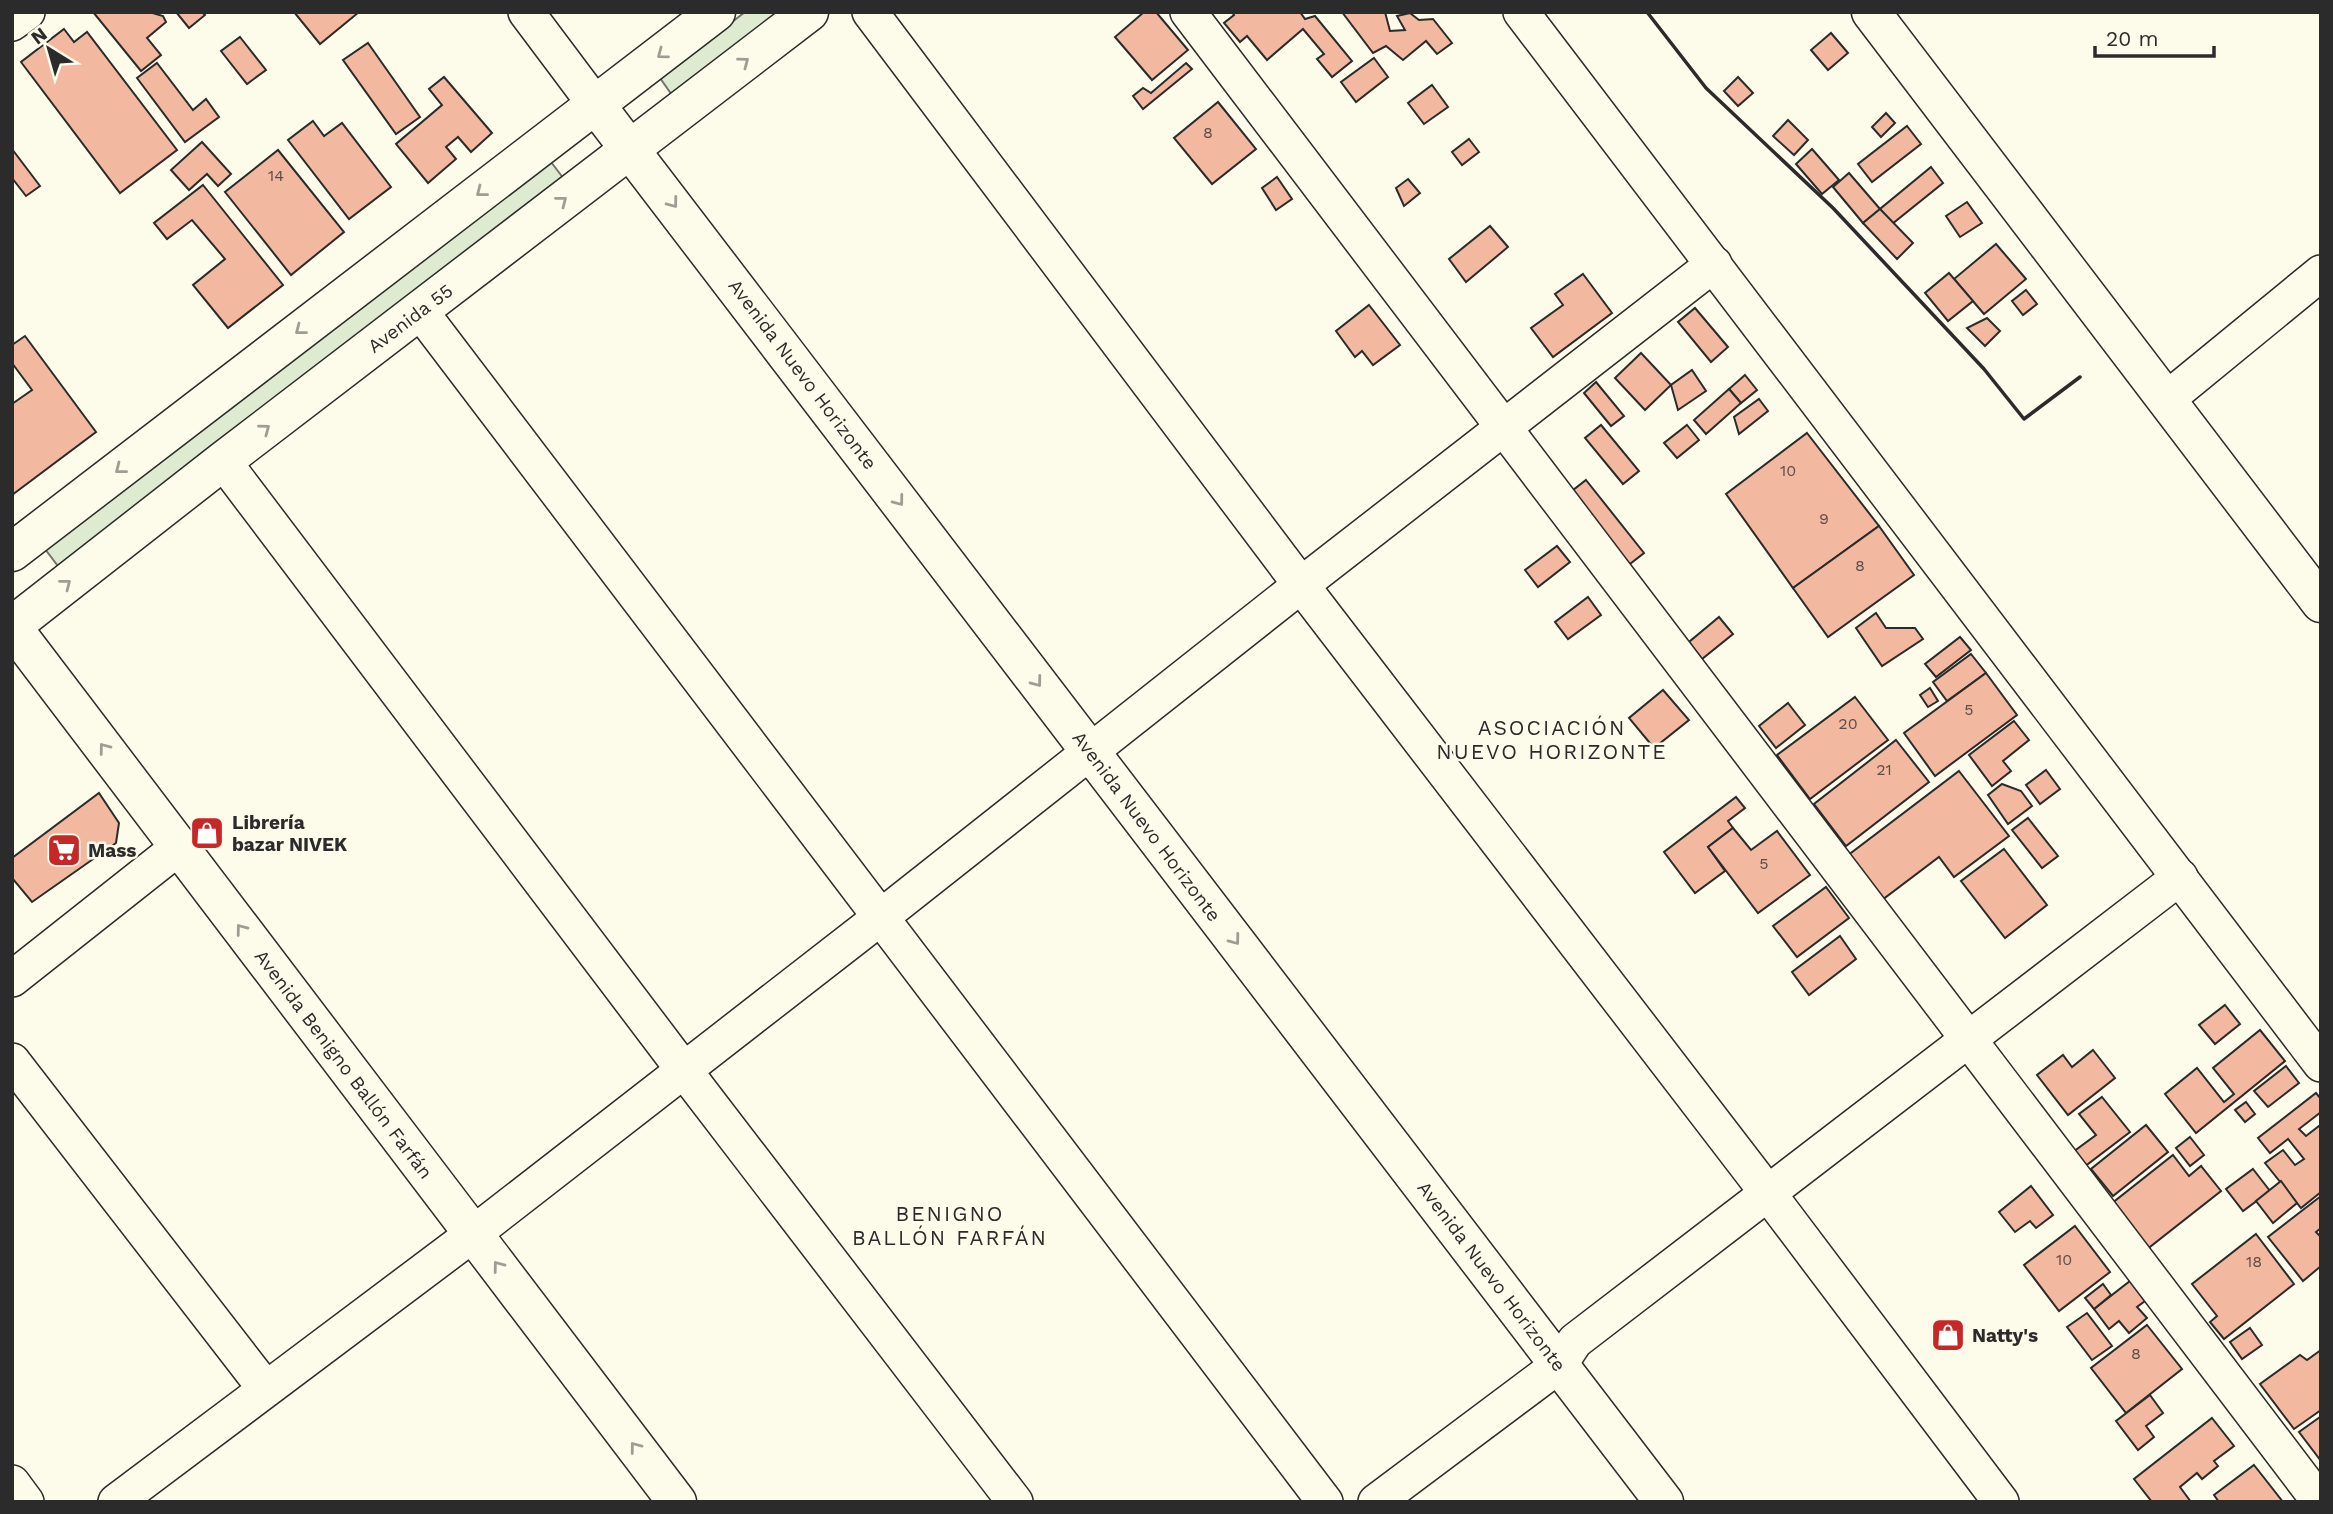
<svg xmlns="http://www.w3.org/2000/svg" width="2333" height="1514" font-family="'Work Sans',sans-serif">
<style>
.green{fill:#deebd1;stroke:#74746e;stroke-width:2}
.building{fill:#f2b8a0;stroke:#2b2b2b;stroke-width:2}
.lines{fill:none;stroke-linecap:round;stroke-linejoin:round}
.minor-casing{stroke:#2b2b2b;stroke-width:38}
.tertiary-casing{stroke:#2b2b2b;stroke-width:41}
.minor{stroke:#fdfbea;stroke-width:35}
.tertiary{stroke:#fdfbea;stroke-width:38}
.wall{stroke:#2b2b2b;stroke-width:3.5}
.oneway{stroke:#9e9d94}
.labels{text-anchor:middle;stroke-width:5;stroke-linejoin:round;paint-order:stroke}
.number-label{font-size:16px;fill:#5d4e48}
.street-label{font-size:19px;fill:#2b2b2b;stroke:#fdfbea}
.poi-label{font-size:19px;font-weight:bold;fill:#2b2b2b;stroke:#fdfbea;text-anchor:start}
.neighbourhood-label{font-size:21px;letter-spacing:2px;fill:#2b2b2b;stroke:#fdfbea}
</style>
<rect width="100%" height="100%" fill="#fdfbea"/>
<g class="green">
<polygon points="745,12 779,12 672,95 660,78"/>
<polygon points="551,162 564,179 58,566 45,549"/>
</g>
<g class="building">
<polygon points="93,12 149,12 163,16 166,22 147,38 161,55 141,71"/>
<polygon points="176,12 202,12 205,15 189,28"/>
<polygon points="294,12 359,12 320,44"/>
<polygon points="1144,12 1156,12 1188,50 1152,80 1115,37"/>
<polygon points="1232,12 1300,12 1305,19 1315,16 1352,61 1332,77 1317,59 1324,54 1303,29 1267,60 1247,36 1240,42 1224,23 1234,15"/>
<polygon points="1342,12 1385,12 1390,31 1405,30 1397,16 1410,13 1419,20 1433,19 1452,43 1437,54 1426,41 1403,60 1386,46 1373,53"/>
<polygon points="64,29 74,42 87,32 177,150 120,193 21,62"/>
<polygon points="1831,33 1848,53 1828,70 1811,50"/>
<polygon points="240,37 266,70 247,84 221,51"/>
<polygon points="368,43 420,117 396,134 343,60"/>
<polygon points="1374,58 1388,77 1356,102 1341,82"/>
<polygon points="157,63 193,110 206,99 219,117 185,142 137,78"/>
<polygon points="1186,63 1192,69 1143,109 1133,96 1143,88 1151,93"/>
<polygon points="444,77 492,133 471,152 458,137 446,147 456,159 428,183 396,144 442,105 429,89"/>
<polygon points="1738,77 1753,93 1738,106 1724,91"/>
<polygon points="1432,85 1448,107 1424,124 1408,103"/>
<polygon points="1218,102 1256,149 1212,184 1174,138"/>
<polygon points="1886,113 1895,123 1881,137 1872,127"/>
<polygon points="1788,120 1808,140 1794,155 1773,136"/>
<polygon points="313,121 324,136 342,123 391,187 349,219 288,140"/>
<polygon points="1907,126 1921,144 1872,182 1858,164"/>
<polygon points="1469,139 1479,152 1462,165 1452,152"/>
<polygon points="202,142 231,174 218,186 207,174 189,190 171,170"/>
<polygon points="12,149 40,186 26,196 12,178"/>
<polygon points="1812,149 1839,180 1822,194 1796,164"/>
<polygon points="278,150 344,232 291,275 225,192"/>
<polygon points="1931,167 1943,183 1892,224 1880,209"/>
<polygon points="1849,173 1880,209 1863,223 1833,187"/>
<polygon points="1277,177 1292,199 1276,210 1262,188"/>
<polygon points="1408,179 1420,193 1404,206 1396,188"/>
<polygon points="203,185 283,285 228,328 193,285 225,259 192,220 167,239 154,223"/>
<polygon points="1967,202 1982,223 1960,237 1946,216"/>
<polygon points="1880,209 1913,243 1897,259 1863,223"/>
<polygon points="1490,226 1508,247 1466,282 1449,259"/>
<polygon points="1996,244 2026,279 1984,314 1954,279"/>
<polygon points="1949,273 1973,301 1948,321 1925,293"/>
<polygon points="1583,274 1612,313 1553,357 1531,328 1563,305 1555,294"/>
<polygon points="2026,290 2037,304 2023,315 2012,301"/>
<polygon points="1369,305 1400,345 1373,365 1362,351 1355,357 1336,331"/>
<polygon points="1695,308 1728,347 1711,362 1678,322"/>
<polygon points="1987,318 2000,331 1985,346 1967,328"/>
<polygon points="25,336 96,432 12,495 12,404 32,390 12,363 12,345"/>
<polygon points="1641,353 1671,385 1645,410 1615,378"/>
<polygon points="1692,370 1706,391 1678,410 1671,385"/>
<polygon points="1745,375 1757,390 1741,403 1729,389"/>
<polygon points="1596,382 1624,416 1611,426 1584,393"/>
<polygon points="1729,389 1741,403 1706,434 1694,420"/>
<polygon points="1759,399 1768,411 1739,434 1734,417"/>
<polygon points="1601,425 1639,471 1623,484 1585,438"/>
<polygon points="1687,425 1699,440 1677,458 1664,443"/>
<polygon points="1807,433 1879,526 1793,588 1726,494"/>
<polygon points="1586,480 1644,553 1626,567 1568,494"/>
<polygon points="1879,526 1914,575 1828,637 1793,588"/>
<polygon points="1557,546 1570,562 1538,587 1525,570"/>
<polygon points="1588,597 1601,615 1568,639 1555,622"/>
<polygon points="1876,613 1886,628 1915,628 1923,639 1882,666 1856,628"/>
<polygon points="1719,617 1733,634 1702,659 1689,642"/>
<polygon points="1960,637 1971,650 1936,677 1925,664"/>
<polygon points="1971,654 1986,673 1947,701 1933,682"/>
<polygon points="1986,673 2017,715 1935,776 1904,733"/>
<polygon points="1930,688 1938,701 1928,707 1920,695"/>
<polygon points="1663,690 1689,720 1654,748 1629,718"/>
<polygon points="1855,697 1888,740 1810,799 1777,755"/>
<polygon points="1788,703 1805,725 1776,748 1759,726"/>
<polygon points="2014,721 2029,740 2003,761 2011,771 1992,786 1969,755"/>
<polygon points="1896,740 1929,782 1846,846 1814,804"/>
<polygon points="2046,770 2060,789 2040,804 2026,785"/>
<polygon points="1959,771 2009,836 1954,877 1939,857 1882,900 1847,856"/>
<polygon points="2002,784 2021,791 2032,806 2008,824 1988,795"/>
<polygon points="99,793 119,823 116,843 32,902 12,878 12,858"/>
<polygon points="1736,797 1745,808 1728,821 1733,828 1708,847 1725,871 1695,893 1664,852"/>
<polygon points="2028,818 2058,856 2042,868 2012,830"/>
<polygon points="1733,828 1751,850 1777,831 1810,875 1758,913 1708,847"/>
<polygon points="2004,849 2047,905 2005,938 1961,881"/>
<polygon points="1826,887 1849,918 1797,957 1773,926"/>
<polygon points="1840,936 1856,959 1809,995 1792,972"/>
<polygon points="2225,1005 2240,1024 2215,1044 2199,1025"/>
<polygon points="2260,1030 2285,1061 2196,1133 2165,1094 2197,1068 2224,1102 2234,1094 2213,1068"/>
<polygon points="2093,1050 2115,1078 2068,1115 2037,1075 2063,1055 2072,1067"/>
<polygon points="2286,1066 2299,1083 2268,1107 2254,1091"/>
<polygon points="2316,1093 2321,1099 2321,1112 2299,1129 2306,1136 2319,1126 2321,1129 2321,1192 2301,1208 2265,1163 2283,1150 2295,1165 2304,1159 2288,1139 2270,1153 2258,1138"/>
<polygon points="2102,1097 2130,1132 2084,1167 2073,1152 2096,1135 2079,1114"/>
<polygon points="2246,1102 2255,1114 2245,1122 2235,1110"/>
<polygon points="2146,1125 2168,1152 2113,1196 2091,1169"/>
<polygon points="2190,1137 2204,1155 2190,1166 2176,1148"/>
<polygon points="2173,1155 2189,1176 2201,1166 2221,1191 2146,1250 2111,1204"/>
<polygon points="2253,1169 2270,1191 2243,1211 2226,1189"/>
<polygon points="2281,1181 2297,1203 2273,1223 2256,1201"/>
<polygon points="2031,1186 2053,1215 2036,1228 2030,1221 2015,1232 1999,1212"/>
<polygon points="2321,1196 2321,1228 2316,1232 2321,1237 2321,1266 2303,1281 2268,1237"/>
<polygon points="2075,1226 2110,1272 2059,1311 2024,1265"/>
<polygon points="2256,1234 2294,1284 2224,1339 2210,1322 2217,1316 2192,1284"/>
<polygon points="2130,1281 2145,1301 2137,1307 2147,1318 2129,1333 2119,1321 2109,1329 2094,1309"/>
<polygon points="2103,1284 2111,1295 2094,1309 2085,1298"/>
<polygon points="2087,1313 2112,1346 2092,1360 2067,1327"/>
<polygon points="2147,1325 2182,1369 2126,1413 2091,1368"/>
<polygon points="2250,1328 2262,1345 2242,1359 2230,1342"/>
<polygon points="2321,1350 2321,1410 2294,1429 2260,1384 2300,1355 2307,1360"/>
<polygon points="2150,1395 2163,1413 2146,1426 2154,1437 2138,1450 2116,1421"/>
<polygon points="2320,1417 2321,1418 2321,1461 2299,1432"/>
<polygon points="2212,1418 2234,1446 2214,1461 2218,1466 2202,1479 2197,1473 2180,1487 2191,1502 2152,1502 2134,1479"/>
<polygon points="2254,1465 2283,1502 2219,1502 2214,1495"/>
</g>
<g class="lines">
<g class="minor-casing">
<g id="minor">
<polyline points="526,12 595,104"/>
<polyline points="870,12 1301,585 1767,1192 2001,1502"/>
<polyline points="1188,12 2320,1502"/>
<polyline points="1521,12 2321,1064"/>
<polyline points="12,23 27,12"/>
<polyline points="420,311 1325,1502"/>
<polyline points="2166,400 2321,273"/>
<polyline points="223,461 683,1069 1015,1502"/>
<polyline points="12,979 179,847"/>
<polyline points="12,1061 265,1388"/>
<polyline points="12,1483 26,1502"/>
<polyline points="116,1502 473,1234 881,917 1301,585 1714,264"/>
<polyline points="1376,1502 1559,1365 1575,1341 2180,877"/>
</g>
</g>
<g class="tertiary-casing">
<g id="tertiary">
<polyline points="1871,12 2321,603"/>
<polyline points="595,104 1664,1502"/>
<polyline points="12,552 716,12"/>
<polyline points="12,626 223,461 809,12"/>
<polyline points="12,627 677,1502"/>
</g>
</g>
<use href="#minor" class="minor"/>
<use href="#tertiary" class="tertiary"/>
<polyline class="wall" points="1647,12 1706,88 1833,208 1984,369 2024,419 2080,377"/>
</g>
<defs><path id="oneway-chevron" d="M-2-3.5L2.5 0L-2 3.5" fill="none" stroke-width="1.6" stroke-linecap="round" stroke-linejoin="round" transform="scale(1.75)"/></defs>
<g class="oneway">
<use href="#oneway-chevron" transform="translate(662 54) rotate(143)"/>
<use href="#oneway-chevron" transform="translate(744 62) rotate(-37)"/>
<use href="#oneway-chevron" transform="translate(481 192) rotate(142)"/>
<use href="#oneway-chevron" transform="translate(562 201) rotate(-38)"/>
<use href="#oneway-chevron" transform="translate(673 203) rotate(53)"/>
<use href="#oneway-chevron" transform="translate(300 330) rotate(142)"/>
<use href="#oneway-chevron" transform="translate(265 429) rotate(-37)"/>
<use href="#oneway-chevron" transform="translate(120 469) rotate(142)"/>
<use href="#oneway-chevron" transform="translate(899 501) rotate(53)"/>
<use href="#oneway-chevron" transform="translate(66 584) rotate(-38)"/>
<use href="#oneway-chevron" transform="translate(1037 682) rotate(53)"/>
<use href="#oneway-chevron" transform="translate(104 748) rotate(-127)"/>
<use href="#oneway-chevron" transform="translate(241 929) rotate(-127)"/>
<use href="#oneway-chevron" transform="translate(1235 940) rotate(53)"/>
<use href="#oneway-chevron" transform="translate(498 1266) rotate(-127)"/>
<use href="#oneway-chevron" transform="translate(635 1447) rotate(-127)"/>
</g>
<defs>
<g id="shop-square" transform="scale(1.75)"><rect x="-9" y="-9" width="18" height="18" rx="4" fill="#c62828" stroke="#fdfbea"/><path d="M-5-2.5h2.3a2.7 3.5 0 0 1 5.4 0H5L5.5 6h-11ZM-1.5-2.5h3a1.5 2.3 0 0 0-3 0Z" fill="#fff"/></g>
<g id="supermarket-square" transform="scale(1.75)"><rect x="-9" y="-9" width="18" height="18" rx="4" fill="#c62828" stroke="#fdfbea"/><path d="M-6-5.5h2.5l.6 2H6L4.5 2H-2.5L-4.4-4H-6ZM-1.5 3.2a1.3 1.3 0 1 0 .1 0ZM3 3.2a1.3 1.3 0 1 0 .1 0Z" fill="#fff"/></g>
</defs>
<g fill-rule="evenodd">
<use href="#shop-square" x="207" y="833"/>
<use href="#supermarket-square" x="64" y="850"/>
<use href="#shop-square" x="1948" y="1335"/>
</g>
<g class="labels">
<g class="number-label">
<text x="1208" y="138">8</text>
<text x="276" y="181">14</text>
<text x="1788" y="476">10</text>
<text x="1824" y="524">9</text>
<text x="1860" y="571">8</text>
<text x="1969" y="715">5</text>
<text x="1848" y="729">20</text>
<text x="1884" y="775">21</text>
<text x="1764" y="869">5</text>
<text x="2064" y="1265">10</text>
<text x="2254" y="1267">18</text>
<text x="2136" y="1359">8</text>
</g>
<g class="street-label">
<text transform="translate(410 318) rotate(-37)" y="7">Avenida 55</text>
<text transform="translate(803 374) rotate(53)" y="7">Avenida Nuevo Horizonte</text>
<text transform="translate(1147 826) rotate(53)" y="7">Avenida Nuevo Horizonte</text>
<text transform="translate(344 1064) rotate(53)" y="7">Avenida Benigno Ballón Farfán</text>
<text transform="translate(1492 1276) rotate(53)" y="7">Avenida Nuevo Horizonte</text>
</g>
<g class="poi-label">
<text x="232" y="829">Librería<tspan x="232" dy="22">bazar NIVEK</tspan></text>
<text x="88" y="857">Mass</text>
<text x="1972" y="1342">Natty's</text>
</g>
<g class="neighbourhood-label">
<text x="1552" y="735">ASOCIACIÓN<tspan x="1552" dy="24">NUEVO HORIZONTE</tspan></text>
<text x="950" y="1221">BENIGNO<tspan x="950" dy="24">BALLÓN FARFÁN</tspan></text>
</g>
</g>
<rect width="2333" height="1514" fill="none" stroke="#2b2b2b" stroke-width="28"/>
<g transform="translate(49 49) rotate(323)" stroke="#fdfbea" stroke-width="5" paint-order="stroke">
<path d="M0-5L12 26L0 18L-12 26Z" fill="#2b2b2b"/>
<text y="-10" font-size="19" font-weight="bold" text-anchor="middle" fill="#2b2b2b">N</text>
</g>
<path d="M2095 46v10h119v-10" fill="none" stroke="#2b2b2b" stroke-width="3.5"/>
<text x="2106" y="46" font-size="21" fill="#2b2b2b" stroke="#fdfbea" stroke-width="5" paint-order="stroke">20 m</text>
</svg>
